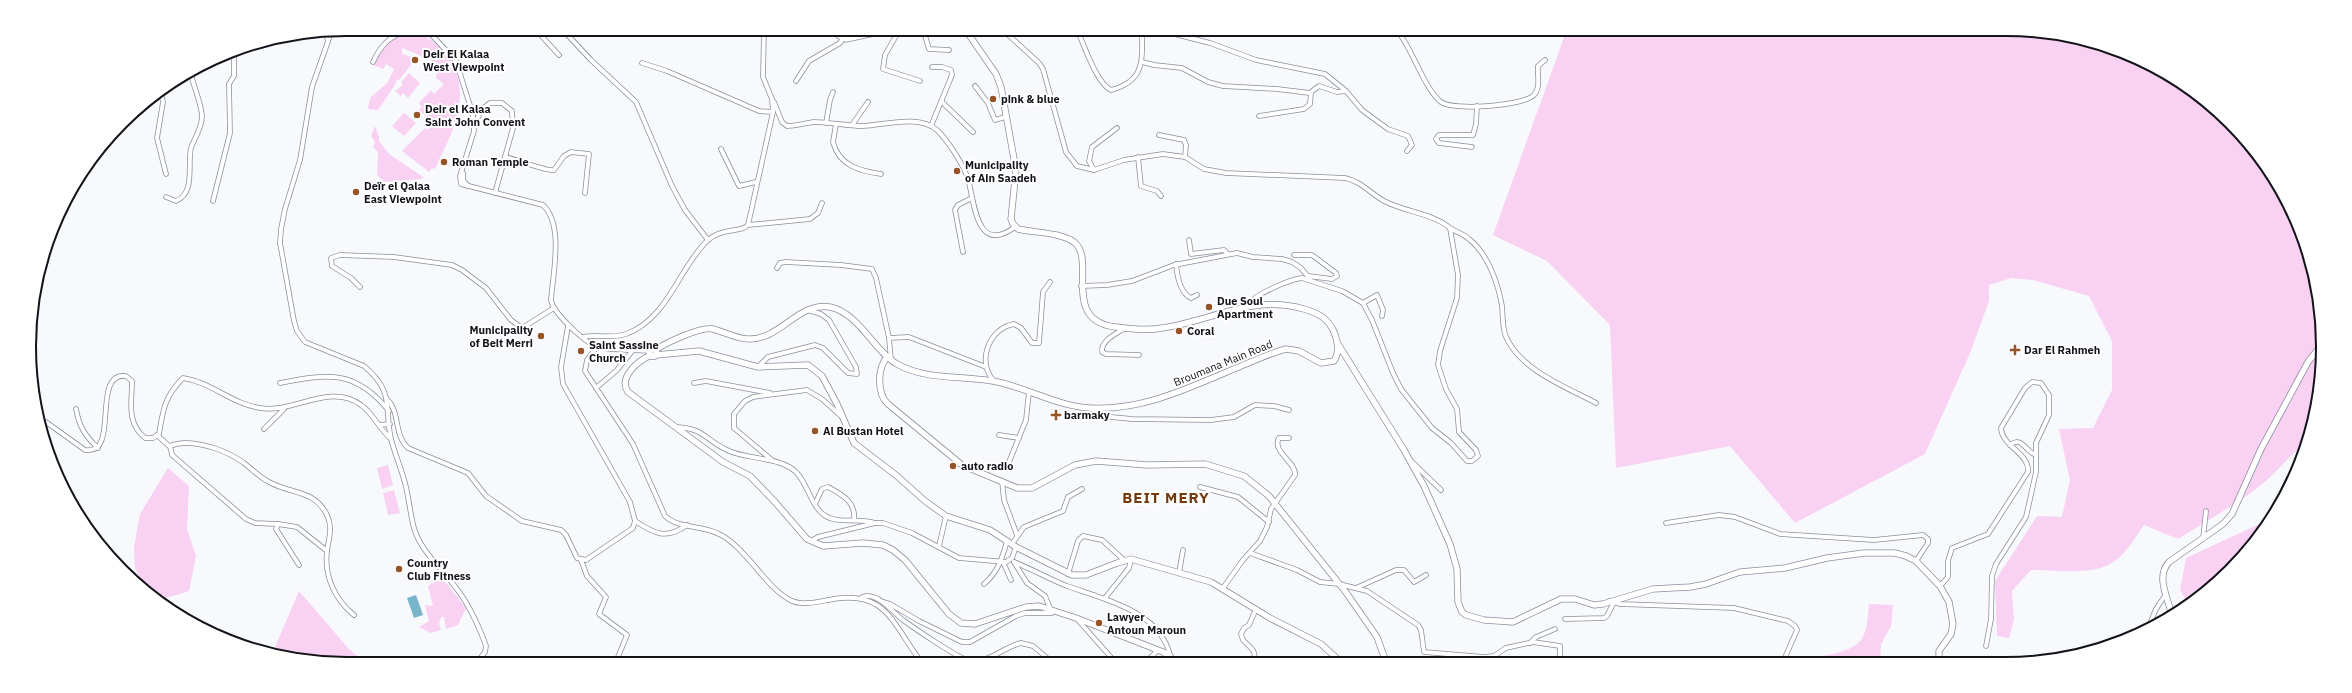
<svg xmlns="http://www.w3.org/2000/svg" width="2352" height="693" font-family="'IBM Plex Sans',sans-serif">
<style>
.green{fill:#f8d1f3}
.water{fill:#78b5cb}
.lines{fill:none;stroke-linecap:round;stroke-linejoin:round}
.street-casing{stroke:#8a8e9e;stroke-width:5.5}
.secondary-casing{stroke:#8a8e9e;stroke-width:7}
.street{stroke:#fff;stroke-width:4}
.secondary{stroke:#fff;stroke-width:5.5}
.poi-dot{fill:#975325;stroke:#fff;stroke-width:1.5}
.labels{text-anchor:middle;stroke-width:4;stroke-linejoin:round;paint-order:stroke}
.poi-label{font-size:11px;font-weight:bold;fill:#13141a;stroke:#fff;text-anchor:start}
.street-label{font-size:11px;fill:#13141a;stroke:#fff}
.district-label{font-size:15px;font-weight:bold;letter-spacing:1px;fill:#74380b;stroke:#fff}
.rim{fill:none;stroke:#13141a;stroke-width:2}
</style>
<rect width="100%" height="100%" fill="#f8f9fd"/>
<g class="green">
<path d="M1567,29H2005C2047,33 2089,36 2128,54C2238,103 2308,199 2320,320C2324,353 2323,413 2304,442C2300,449 2291,455 2286,461C2278,469 2270,478 2261,485C2236,505 2206,521 2178,539L2144,525C2135,538 2127,552 2115,561C2096,576 2054,570 2031,570L2012,591L2014,619L2009,638L1997,636L1995,581L2037,516L2062,517L2070,480L2059,429L2093,428L2112,390V341L2089,296L2033,280L2011,278L1989,285V301L1970,353L1925,454L1795,523L1730,446L1616,468L1610,325L1547,261L1493,235Z"/>
<path d="M418,30C428,39 444,48 450,59C473,100 451,133 435,169L432,168L429,172L402,151L425,128L428,130L434,123L419,110L422,107L419,103L431,90L434,94L444,84L436,78L438,63L402,48V54L411,57V65L400,79L396,81L395,85L378,110L368,109L370,98L387,83L394,69L386,64L383,69L373,65C384,40 392,36 418,30Z"/>
<polygon points="409,73 420,83 408,98 403,93 401,96 395,91 402,86 402,81"/>
<polygon points="404,113 416,123 404,136 392,126"/>
<polygon points="375,126 379,137 379,141 389,154 423,177 421,179 384,182 377,175 378,152 373,147 375,142 371,136"/>
<polygon points="388,465 393,485 382,489 377,468"/>
<polygon points="168,468 189,486 187,529 196,556 189,591 166,598 145,585 135,569 134,547 140,514"/>
<polygon points="394,490 400,513 388,515 383,493"/>
<polygon points="2268,520 2215,585 2187,602 2180,590 2186,558"/>
<polygon points="442,578 466,608 458,625 446,629 444,617 441,617 439,624 441,630 431,633 419,627 429,621 425,605 433,606 428,586"/>
<polygon points="299,591 348,648 366,664 285,658 272,654"/>
<path d="M1869,604L1893,605L1891,626L1881,644L1880,662H1814C1820,656 1826,655 1834,654C1867,645 1866,635 1869,604Z"/>
</g>
<polygon class="water" points="416,595 423,615 414,618 407,598"/>
<g class="lines">
<g class="street-casing">
<g id="street">
<path d="M426,29L456,61L473,115L474,131L460,176L461,184L543,205C564,225 553,273 551,300C553,313 585,343 598,347C614,351 633,349 650,351"/>
<polyline points="535,29 559,55"/>
<polyline points="562,29 591,60 636,102 672,186 685,210 708,240"/>
<polyline points="900,29 885,55 883,69 920,81"/>
<polyline points="923,29 929,49 949,50"/>
<path d="M1002,29L1039,63L1043,69L1066,152L1077,166L1094,170L1124,160L1163,154L1185,157L1204,169L1226,173L1345,178C1361,181 1371,194 1384,201C1405,212 1432,213 1450,228L1458,275L1457,298L1440,351L1438,365L1446,389L1457,409L1459,432L1476,450L1478,456L1472,461H1467L1451,443L1432,428L1401,389L1393,373L1372,320L1363,303L1342,291L1302,278C1291,279 1252,295 1249,305"/>
<path d="M1077,29C1083,43 1097,84 1111,90C1146,81 1142,59 1142,29"/>
<polyline points="1155,29 1210,43 1256,60 1325,74 1346,91 1362,110 1388,129 1408,136 1412,145 1407,151"/>
<path d="M1396,29C1412,47 1424,89 1441,102C1453,111 1524,106 1534,95C1541,88 1537,75 1538,66L1545,60"/>
<path d="M332,30L312,87L300,160L285,209L281,229L280,243L294,321L297,331L305,342L364,366C395,392 384,407 391,439C395,454 401,468 405,483C409,498 410,513 414,528C421,553 445,571 459,592C469,605 481,631 486,646L485,652L476,664"/>
<polyline points="325,31 328,41"/>
<path d="M373,62C381,44 391,35 411,29"/>
<polyline points="1142,62 1154,65 1182,68 1208,82 1223,86 1277,89 1310,93"/>
<polyline points="642,63 667,71 759,111 773,112"/>
<polyline points="796,81 809,61 840,43 843,38"/>
<polyline points="975,86 988,103 995,120 1005,117"/>
<polyline points="161,93 163,102 157,138 166,174"/>
<path d="M774,102L782,122L787,126C796,126 805,123 814,122C830,122 847,126 863,126C884,125 919,114 937,130C948,141 961,161 967,176C975,198 974,257 1015,227"/>
<polyline points="942,102 973,132"/>
<polyline points="1259,116 1304,109 1310,104 1311,92 1319,86 1337,92 1346,91"/>
<polyline points="475,123 482,109 490,103 502,103 512,111 513,128 495,193"/>
<polyline points="826,123 830,100 833,92"/>
<path d="M836,124L833,142C839,166 860,171 881,174"/>
<polyline points="852,125 868,102"/>
<polyline points="931,126 952,75 951,70 942,67 932,67"/>
<polyline points="1159,135 1184,140 1186,145 1185,157"/>
<polyline points="1472,147 1439,143 1436,139 1439,135 1473,135 1476,124 1477,106"/>
<polyline points="721,149 739,186 756,182"/>
<path d="M505,157C516,159 547,172 554,170L564,156L571,152L589,154L585,193"/>
<polyline points="1138,157 1141,186 1157,191 1161,196"/>
<polyline points="1094,170 1089,161 1092,147 1117,128"/>
<polyline points="463,173 463,180 468,186"/>
<path d="M166,197L176,201C196,193 187,164 191,148C195,137 202,128 202,116C201,102 194,88 191,74"/>
<polyline points="213,201 230,133 229,84 234,76 234,51"/>
<polyline points="748,225 810,219 818,213 822,203"/>
<path d="M1450,228C1456,232 1464,234 1469,239C1488,254 1498,283 1502,306C1503,316 1502,331 1507,339C1523,371 1566,387 1596,403"/>
<polyline points="1189,240 1191,254 1224,250 1228,254"/>
<polyline points="963,252 955,210 958,205 972,198"/>
<polyline points="1294,255 1312,255 1336,273 1337,276 1332,279 1308,276"/>
<path d="M1176,264C1177,275 1180,293 1191,298L1197,295"/>
<polyline points="777,268 780,263 786,262 841,265 872,269 876,278 889,338 891,360"/>
<polyline points="1081,286 1107,285 1132,281 1174,265 1237,253 1253,257 1282,259 1292,262 1301,268 1310,279"/>
<polyline points="360,287 351,278 332,266 331,258 340,255 394,257 452,265 462,270 486,288 511,320 522,328 554,308"/>
<polyline points="1363,303 1377,295 1383,310 1382,316"/>
<path d="M1125,328C1116,334 1101,340 1102,352L1106,354L1139,355"/>
<path d="M583,337C597,334 612,339 626,334C668,319 678,269 707,241C722,227 741,233 748,225L773,112L772,99L763,77L764,29"/>
<polyline points="889,338 909,337 986,367"/>
<path d="M597,347L587,360L585,371L633,444L665,516C679,529 703,525 719,534C745,546 766,588 790,600C801,606 817,602 828,600C887,588 892,624 922,663"/>
<polyline points="758,367 768,357 815,345 823,348 848,373 857,374 856,367 829,320 821,314 808,310"/>
<path d="M994,381C976,362 989,328 1014,324L1021,328L1032,343H1039L1043,292L1050,282"/>
<path d="M280,383C329,373 356,370 389,411"/>
<polyline points="694,383 706,381 770,393"/>
<polyline points="596,388 617,370 633,350"/>
<path d="M387,399C401,413 393,434 408,448L468,473L486,496L522,521L561,530L566,535L577,558L586,560L633,528L635,521L630,502L563,384L561,367L568,326"/>
<path d="M76,409C79,426 85,436 98,448"/>
<polyline points="1091,409 1111,417 1132,419 1211,420 1234,417 1255,405 1274,406 1289,410"/>
<path d="M46,422L85,450C121,456 90,372 126,376L132,381C132,403 126,422 145,438H153L159,434C163,409 165,396 183,378C211,382 232,404 260,408C293,414 330,382 361,405C374,414 379,429 391,439"/>
<polyline points="379,425 390,424"/>
<path d="M676,427C704,428 705,440 727,450C747,460 779,456 796,472C808,484 811,506 824,515C838,525 859,517 875,523"/>
<polyline points="264,429 284,409"/>
<path d="M157,435L169,446C174,445 179,443 184,443C205,443 227,451 244,463C253,470 260,478 271,483C292,494 315,490 327,515C333,528 329,537 327,551C324,576 335,600 354,615"/>
<polyline points="999,435 1019,438"/>
<path d="M2010,445C2021,436 2025,450 2034,454"/>
<polyline points="170,446 172,455 246,519 255,523 277,524"/>
<polyline points="1410,460 1441,490"/>
<polyline points="773,461 734,428 734,414 745,401 753,397 807,390 822,399 841,416"/>
<polyline points="1007,467 1026,420 1029,392"/>
<polyline points="1002,481 1004,500 1017,535"/>
<polyline points="1200,487 1238,497 1269,522"/>
<path d="M815,504L822,489L828,487C842,495 856,501 854,520"/>
<path d="M635,521C655,534 666,540 687,525"/>
<polyline points="1666,523 1719,515 1735,517 1780,534 1874,540 1923,535 1928,539 1928,543 1916,561"/>
<polyline points="2203,539 2206,511"/>
<polyline points="811,541 818,537 875,523 883,523 912,533 959,558 1006,562 1012,558 1016,547"/>
<polyline points="1012,544 1024,527 1063,511 1068,497 1082,489"/>
<polyline points="939,546 946,516"/>
<polyline points="1250,553 1297,570 1320,582 1339,584 1367,591 1418,625 1421,630 1424,652 1484,657 1494,656 1506,648 1533,642 1560,646 1560,662"/>
<polyline points="581,560 587,576 606,597 599,614 627,635 618,657 622,664"/>
<polyline points="1003,562 1011,580"/>
<path d="M1014,562C1032,569 1049,579 1067,586C1103,599 1161,611 1170,656"/>
<polyline points="299,565 276,529 278,524 297,527 327,551"/>
<polyline points="1179,573 1183,550"/>
<polyline points="1068,574 1078,541 1083,536 1102,540 1124,560"/>
<path d="M984,584C998,572 1002,559 1007,541"/>
<path d="M1940,586L1948,577V561L1952,548L1988,534L2028,472C2030,453 2002,447 2001,428L2025,388L2032,382L2041,383L2049,395V415L2036,443V472L2026,517L1996,564L1992,576L1991,619L1986,646"/>
<path d="M1223,588L1243,560L1260,541L1267,527L1271,509L1295,475C1297,463 1271,451 1279,438H1289"/>
<polyline points="1356,588 1396,570 1404,570 1414,582 1426,575"/>
<path d="M862,597C878,591 892,612 903,620C914,628 959,659 970,661C990,663 1003,647 1021,643L1033,646L1053,663"/>
<polyline points="1105,598 1129,568 1131,559"/>
<polyline points="1609,601 1620,604 1734,608 1788,621 1795,626 1797,630 1783,662"/>
<polyline points="883,602 890,604 919,621 962,642 970,642 1016,616 1025,613 1052,613 1045,596 1027,583 1014,562"/>
<polyline points="1565,619 1604,618 1607,616 1613,604"/>
<polyline points="1078,620 1116,663"/>
<polyline points="2149,626 2156,609 2166,594"/>
<polyline points="1530,643 1536,637 1555,629"/>
<polyline points="1145,663 1158,650"/>
<path d="M1253,663C1258,650 1250,648 1243,640L1241,634L1244,628L1249,625L1256,609"/>
</g>
</g>
<g class="secondary-casing">
<g id="secondary">
<polyline points="835,29 838,35 846,39 893,29"/>
<polyline points="1338,344 1404,450 1424,486 1450,544 1457,569 1458,602 1462,612 1466,615 1484,620 1513,622 1561,599 1575,599 1594,605 1603,604 1653,589 1690,587 1706,584 1740,572 1785,568 1827,558 1864,553 1895,553 1906,556 1916,561 1940,586 1949,602 1953,624 1951,634 1939,651 1939,661"/>
<circle cx="653" cy="353" r="3.5"/>
<path d="M655,350C666,343 701,326 713,329C725,332 736,339 749,339C780,340 799,301 830,307C859,313 874,351 897,364C927,381 965,375 998,382C1029,389 1058,406 1090,408C1144,411 1193,386 1241,366C1256,360 1270,353 1286,349L1299,351L1321,363L1334,361C1340,352 1338,342 1334,332C1328,318 1318,313 1304,309C1251,294 1212,321 1162,328C1147,331 1131,329 1116,327C1060,321 1097,259 1074,242C1059,232 1035,233 1018,229L1013,224L1011,219L1016,170L1001,87L996,74L965,29"/>
<path d="M651,355C638,361 618,377 628,392L723,462L750,476L775,502L807,539L823,546L863,543L883,545L893,550L905,560L949,614L961,623L975,624L1026,607L1039,606L1076,618L1163,652L1170,656L1174,663"/>
<polyline points="656,355 699,351 758,367 808,365 822,376 837,404 854,443 897,476 925,501 946,516 990,530 1016,547 1072,575 1086,575 1117,563 1131,559 1211,582 1270,618 1321,644 1341,662"/>
<path d="M887,357C877,369 877,394 888,404L962,465L1017,488H1032L1075,465L1096,461L1147,465L1205,464L1244,476L1269,496L1345,591L1377,637L1386,662"/>
<path d="M2171,612C2167,596 2156,576 2169,562L2223,524L2232,514L2261,449L2308,362L2323,343"/>
</g>
</g>
<use href="#street" class="street"/>
<use href="#secondary" class="secondary"/>
</g>
<g class="poi-dot">
<circle cx="415" cy="60" r="4"/>
<circle cx="993" cy="99" r="4"/>
<circle cx="417" cy="115" r="4"/>
<circle cx="444" cy="162" r="4"/>
<circle cx="957" cy="171" r="4"/>
<circle cx="356" cy="192" r="4"/>
<circle cx="1209" cy="307" r="4"/>
<circle cx="1179" cy="331" r="4"/>
<circle cx="541" cy="336" r="4"/>
<path d="M2013 344h4v4h4v4h-4v4h-4v-4h-4v-4h4z"/>
<circle cx="581" cy="351" r="4"/>
<path d="M1054 409h4v4h4v4h-4v4h-4v-4h-4v-4h4z"/>
<circle cx="815" cy="431" r="4"/>
<circle cx="953" cy="466" r="4"/>
<circle cx="399" cy="569" r="4"/>
<circle cx="1099" cy="623" r="4"/>
</g>
<g class="labels">
<g class="poi-label">
<text x="423" y="58">Deir El Kalaa<tspan x="423" dy="13">West Viewpoint</tspan></text>
<text x="1001" y="103">pink &amp; blue</text>
<text x="425" y="113">Deir el Kalaa<tspan x="425" dy="13">Saint John Convent</tspan></text>
<text x="452" y="166">Roman Temple</text>
<text x="965" y="169">Municipality<tspan x="965" dy="13">of Ain Saadeh</tspan></text>
<text x="364" y="190">Deïr el Qalaa<tspan x="364" dy="13">East Viewpoint</tspan></text>
<text x="1217" y="305">Due Soul<tspan x="1217" dy="13">Apartment</tspan></text>
<text x="533" y="334" text-anchor="end">Municipality<tspan x="533" dy="13">of Beit Merri</tspan></text>
<text x="1187" y="335">Coral</text>
<text x="589" y="349">Saint Sassine<tspan x="589" dy="13">Church</tspan></text>
<text x="2024" y="354">Dar El Rahmeh</text>
<text x="1064" y="419">barmaky</text>
<text x="823" y="435">Al Bustan Hotel</text>
<text x="961" y="470">auto radio</text>
<text x="407" y="567">Country<tspan x="407" dy="13">Club Fitness</tspan></text>
<text x="1107" y="621">Lawyer<tspan x="1107" dy="13">Antoun Maroun</tspan></text>
</g>
<g class="street-label">
<text transform="translate(1223 363) rotate(-22)" y="4">Broumana Main Road</text>
</g>
<g class="district-label">
<text x="1166" y="503">BEIT MERY</text>
</g>
</g>
<path d="M0 0H2352V693H0ZM346 36H2006A310 310 0 0 1 2316 346V347A310 310 0 0 1 2006 657H346A310 310 0 0 1 36 347V346A310 310 0 0 1 346 36Z" fill="#fff" fill-rule="evenodd"/>
<path class="rim" d="M346 36H2006A310 310 0 0 1 2316 346V347A310 310 0 0 1 2006 657H346A310 310 0 0 1 36 347V346A310 310 0 0 1 346 36Z"/>
</svg>
